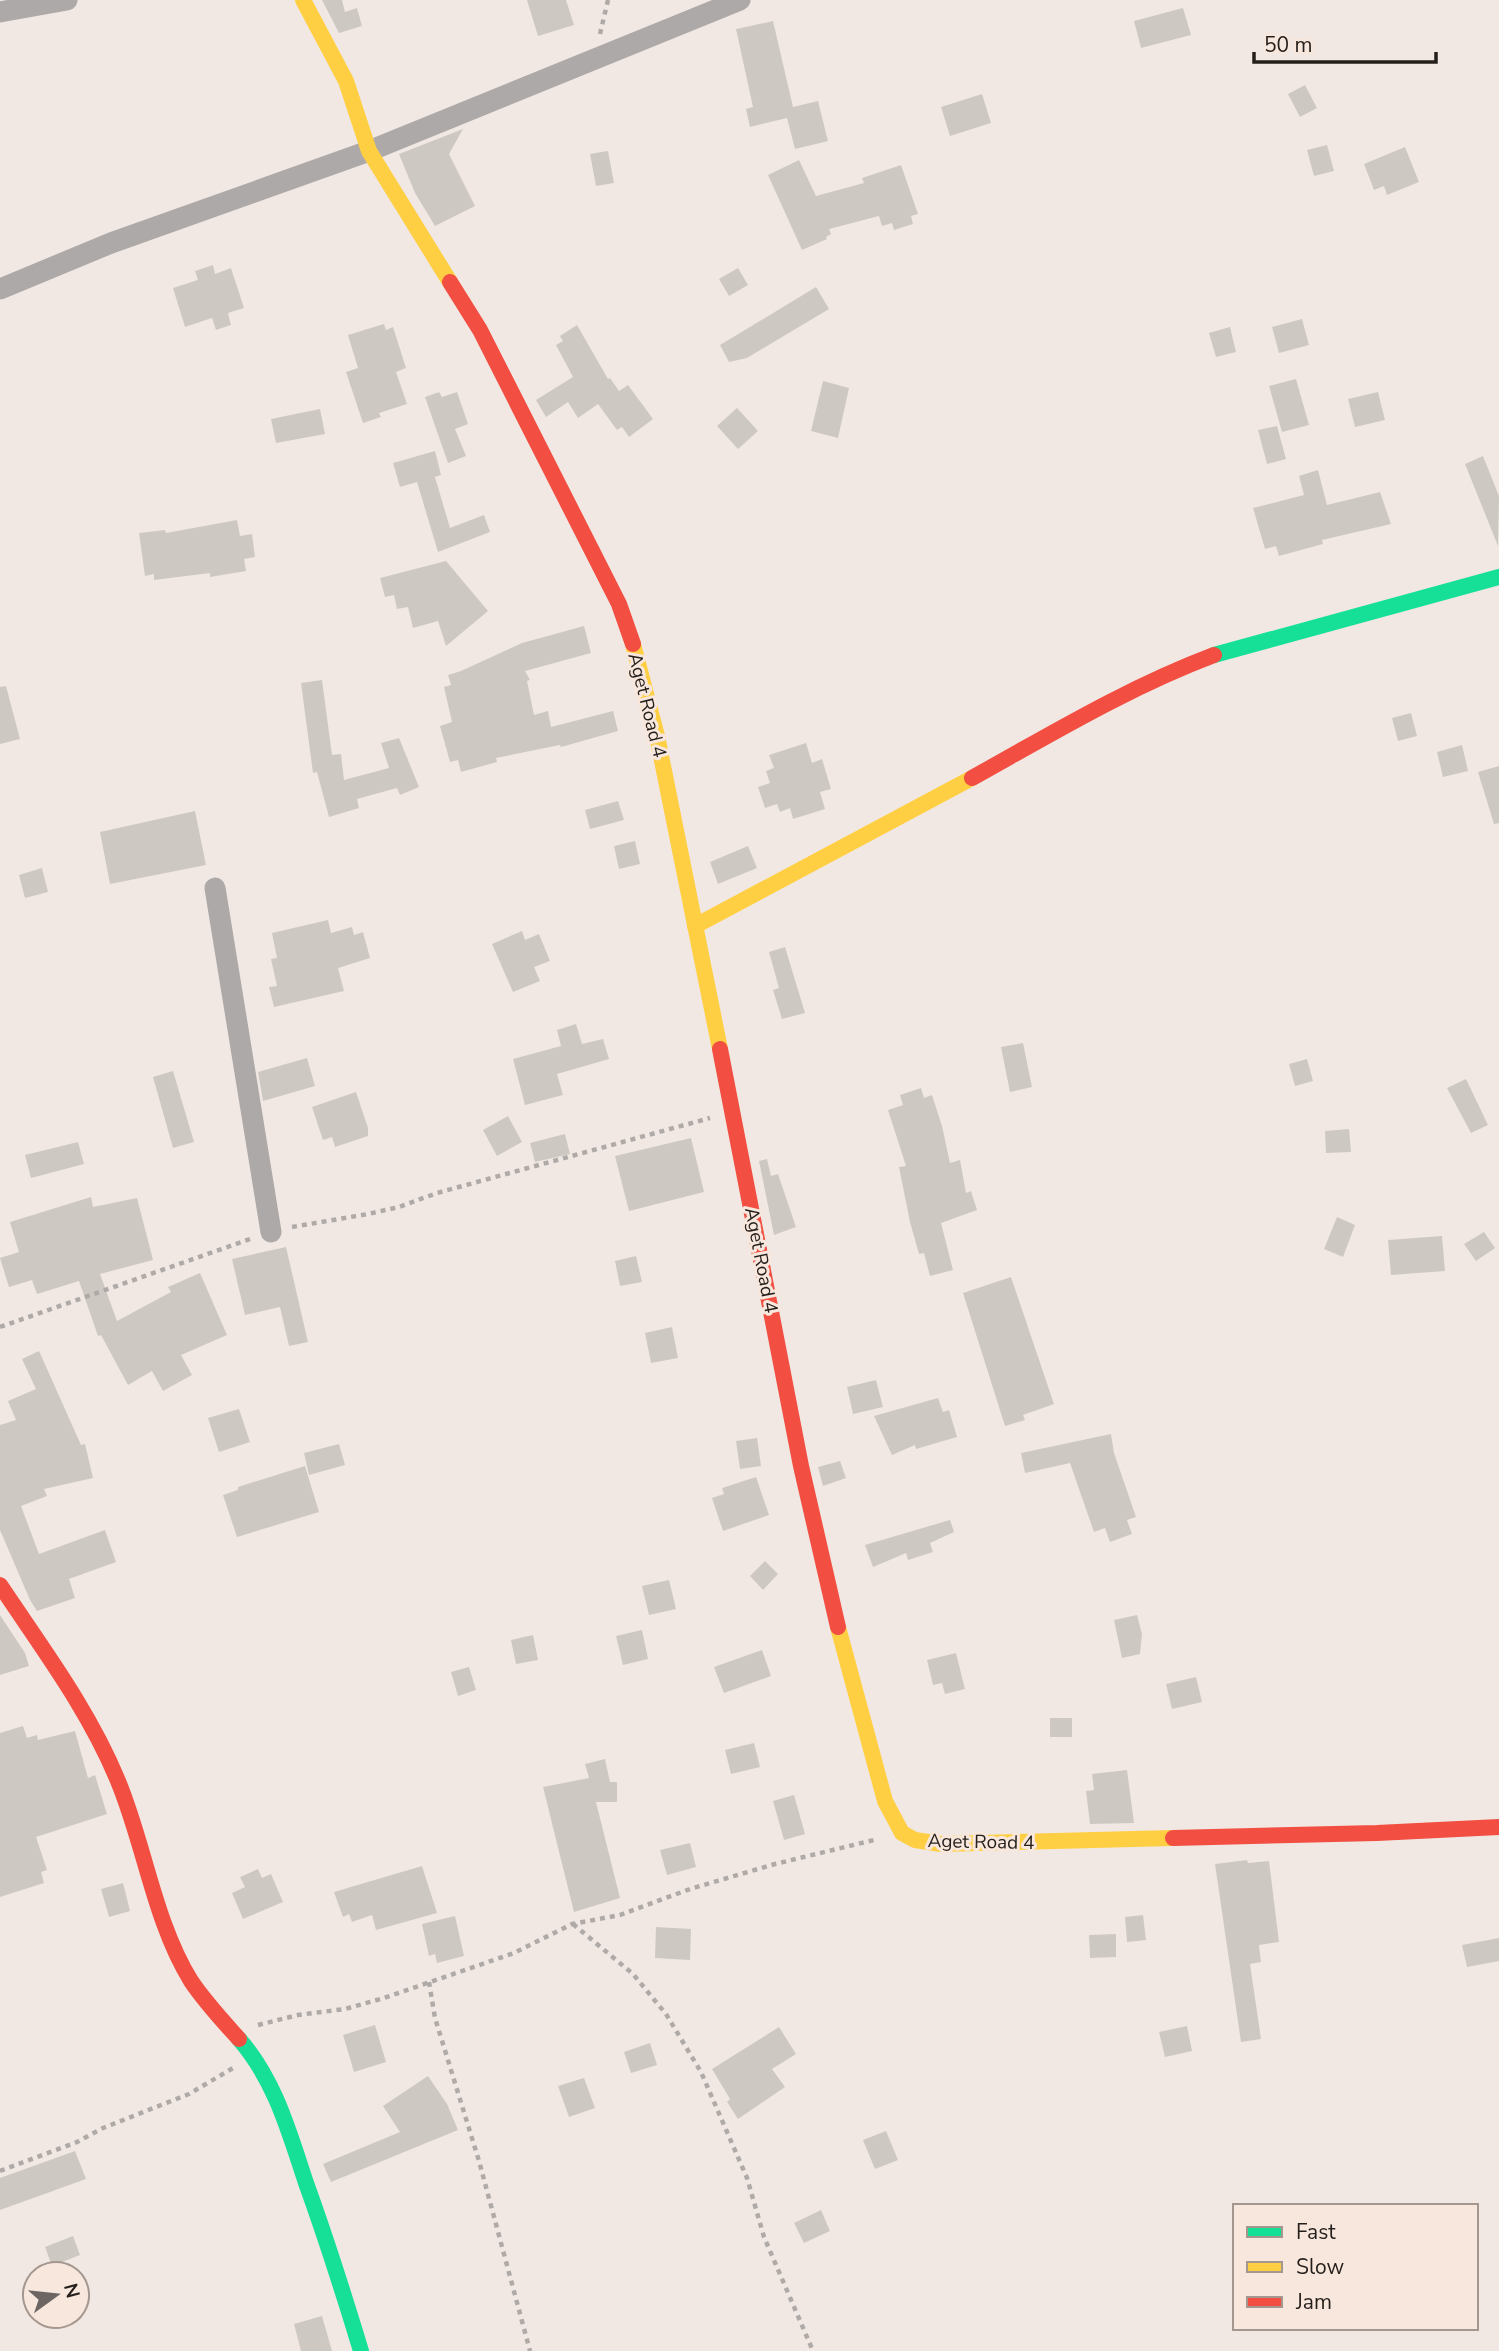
<svg xmlns="http://www.w3.org/2000/svg" width="1499" height="2351" font-family="'Nunito Sans',sans-serif">
<style>
.building{fill:#cec8c3}
.lines{fill:none;stroke-linecap:round;stroke-linejoin:round}
.path{stroke:#afaaa8;stroke-width:4.5;stroke-dasharray:5 5;stroke-linecap:butt}
.street{stroke:#ada9a8;stroke-width:21}
.fast{stroke:#16e098;stroke-width:16}
.slow{stroke:#ffcf43;stroke-width:16}
.jam{stroke:#f24e42;stroke-width:16}
.labels{text-anchor:middle;stroke-width:6;stroke-linejoin:round;paint-order:stroke}
.street-label{font-size:19px;fill:#251f1c;stroke:#f7e7dd}
</style>
<rect width="100%" height="100%" fill="#f1e8e3"/>
<g class="building">
<polygon points="322,0 342,0 345,12 357,8 362,26 339,33"/>
<polygon points="527,0 566,0 574,25 538,36"/>
<polygon points="1183,8 1191,35 1141,48 1134,21"/>
<polygon points="773,21 793,107 818,101 828,141 795,149 787,118 750,127 746,109 753,107 736,29"/>
<polygon points="1305,85 1317,108 1300,117 1288,94"/>
<polygon points="982,94 991,123 950,136 941,107"/>
<polygon points="463,129 449,154 475,206 435,226 415,193 399,154"/>
<polygon points="1327,145 1334,171 1314,176 1307,150"/>
<polygon points="1405,147 1419,182 1387,195 1384,186 1374,190 1364,164"/>
<polygon points="608,151 614,183 596,186 590,154"/>
<polygon points="799,160 816,196 864,183 862,178 901,165 918,214 911,216 913,224 894,230 892,223 882,226 879,216 829,229 831,234 826,237 827,239 802,250 768,175"/>
<polygon points="213,265 215,274 231,268 244,308 228,313 231,325 216,330 212,318 185,327 173,288 198,280 195,271"/>
<polygon points="738,268 748,285 729,296 719,279"/>
<polygon points="816,287 829,309 747,358 729,362 720,345"/>
<polygon points="1302,319 1309,345 1279,353 1272,327"/>
<polygon points="384,324 386,330 393,327 406,368 396,372 407,404 379,413 381,417 363,423 346,372 358,368 348,335"/>
<polygon points="577,325 608,379 610,378 619,391 628,385 653,419 629,437 622,427 617,430 598,404 578,418 568,402 546,417 536,400 573,377 556,345 563,341 560,336"/>
<polygon points="1230,327 1236,352 1216,357 1209,333"/>
<polygon points="1296,379 1309,425 1282,432 1269,386"/>
<polygon points="823,381 849,388 838,438 811,431"/>
<polygon points="439,392 442,397 457,392 468,424 455,429 466,456 448,463 425,397"/>
<polygon points="1378,392 1385,420 1355,427 1348,399"/>
<polygon points="737,408 758,431 738,449 717,426"/>
<polygon points="320,409 325,434 276,443 271,419"/>
<polygon points="1277,426 1286,459 1267,464 1258,430"/>
<polygon points="435,451 441,475 435,477 450,528 484,515 490,532 438,552 417,482 400,487 393,463"/>
<polygon points="1483,456 1499,496 1498,546 1465,464"/>
<polygon points="1318,470 1327,505 1380,492 1391,524 1322,540 1323,544 1279,556 1276,546 1265,549 1253,508 1304,495 1299,476"/>
<polygon points="237,520 240,536 252,534 255,557 244,559 246,571 210,577 210,573 154,580 154,574 145,576 139,533 165,530 166,533"/>
<polygon points="446,561 488,611 446,646 438,621 413,628 408,607 397,609 394,595 385,597 380,578"/>
<polygon points="584,626 591,653 525,671 530,680 527,681 534,715 548,711 551,727 613,711 618,731 561,747 560,745 496,758 497,762 461,772 458,760 450,762 440,726 452,722 444,687 451,685 448,675 461,671 522,643"/>
<polygon points="322,680 332,755 341,754 344,780 389,768 381,743 399,738 419,787 400,795 397,788 357,799 359,808 329,817 317,772 313,773 301,683"/>
<polygon points="6,686 20,739 0,744 0,687"/>
<polygon points="1411,713 1417,736 1398,741 1392,718"/>
<polygon points="806,743 812,763 822,759 831,789 820,792 825,809 793,819 790,808 780,812 777,804 765,808 758,787 770,783 766,771 774,768 769,755"/>
<polygon points="1462,745 1468,771 1443,777 1437,752"/>
<polygon points="1499,766 1499,823 1494,824 1478,772"/>
<polygon points="618,801 624,820 590,829 585,810"/>
<polygon points="195,811 206,865 110,884 100,832"/>
<polygon points="635,841 640,864 619,869 614,846"/>
<polygon points="748,846 757,868 718,884 710,862"/>
<polygon points="42,868 48,892 25,898 19,875"/>
<polygon points="328,920 331,933 352,927 354,935 363,932 370,958 338,968 344,991 274,1007 269,987 277,986 271,959 277,958 272,933"/>
<polygon points="522,931 525,940 539,934 550,961 534,967 540,981 513,992 492,944"/>
<polygon points="785,947 805,1013 782,1019 773,990 779,988 769,952"/>
<polygon points="576,1024 582,1044 603,1039 609,1059 557,1074 563,1095 525,1105 513,1059 561,1046 557,1030"/>
<polygon points="1023,1043 1032,1087 1010,1092 1001,1047"/>
<polygon points="307,1058 315,1086 263,1101 258,1072"/>
<polygon points="1307,1059 1313,1081 1295,1086 1289,1064"/>
<polygon points="173,1071 194,1142 173,1148 153,1077"/>
<polygon points="1466,1079 1488,1125 1471,1133 1447,1088"/>
<polygon points="921,1088 924,1098 932,1095 942,1126 950,1163 960,1160 966,1193 971,1191 977,1210 941,1223 953,1270 930,1276 924,1253 919,1254 910,1222 899,1167 906,1166 888,1110 903,1105 900,1095"/>
<polygon points="356,1092 368,1128 368,1136 335,1147 332,1137 323,1140 312,1107"/>
<polygon points="508,1116 522,1142 497,1156 483,1130"/>
<polygon points="1349,1129 1351,1152 1326,1153 1325,1131"/>
<polygon points="565,1134 570,1154 535,1162 530,1143"/>
<polygon points="691,1138 704,1192 629,1211 615,1156"/>
<polygon points="78,1142 84,1164 31,1178 25,1155"/>
<polygon points="767,1159 771,1176 778,1174 796,1227 774,1235 759,1161"/>
<polygon points="91,1197 93,1207 137,1198 153,1260 100,1274 117,1321 171,1292 168,1287 200,1273 227,1335 181,1355 192,1375 163,1391 152,1371 128,1385 101,1335 98,1336 79,1281 37,1294 32,1280 9,1287 0,1258 19,1252 10,1222"/>
<polygon points="1337,1217 1355,1225 1343,1257 1324,1249"/>
<polygon points="1484,1232 1495,1248 1476,1261 1464,1244"/>
<polygon points="1442,1236 1445,1271 1391,1275 1388,1240"/>
<polygon points="286,1247 308,1342 289,1346 280,1307 245,1315 232,1259"/>
<polygon points="636,1256 642,1282 620,1286 615,1261"/>
<polygon points="1011,1277 1054,1404 1023,1415 1025,1420 1005,1426 963,1293"/>
<polygon points="672,1327 678,1358 651,1363 645,1333"/>
<polygon points="39,1351 81,1445 85,1444 93,1478 44,1489 47,1496 21,1506 39,1554 105,1530 116,1562 69,1579 75,1598 37,1611 30,1600 0,1530 0,1425 16,1420 8,1401 36,1389 22,1359"/>
<polygon points="876,1380 883,1407 853,1414 847,1387"/>
<polygon points="938,1398 943,1412 949,1410 957,1437 916,1449 915,1445 892,1455 874,1416"/>
<polygon points="239,1409 250,1442 219,1452 208,1418"/>
<polygon points="1111,1434 1114,1453 1136,1517 1127,1520 1132,1534 1110,1542 1105,1528 1094,1532 1070,1463 1025,1473 1021,1453"/>
<polygon points="757,1438 761,1466 740,1469 736,1441"/>
<polygon points="339,1444 345,1465 309,1475 304,1453"/>
<polygon points="840,1461 846,1478 823,1486 818,1467"/>
<polygon points="305,1466 319,1512 237,1537 223,1495 238,1490 238,1487"/>
<polygon points="756,1477 769,1515 723,1531 712,1498 724,1494 722,1488"/>
<polygon points="950,1520 954,1532 930,1543 933,1552 908,1560 906,1553 873,1567 865,1545"/>
<polygon points="765,1561 778,1574 763,1590 750,1576"/>
<polygon points="669,1580 676,1609 649,1615 642,1586"/>
<polygon points="0,1615 25,1653 29,1666 0,1675"/>
<polygon points="1137,1615 1142,1634 1140,1654 1122,1658 1114,1620"/>
<polygon points="642,1630 648,1659 623,1665 616,1636"/>
<polygon points="533,1635 538,1660 516,1664 511,1640"/>
<polygon points="762,1650 771,1676 724,1693 714,1667"/>
<polygon points="956,1653 965,1689 945,1694 942,1683 933,1685 927,1660"/>
<polygon points="469,1667 476,1690 458,1696 451,1672"/>
<polygon points="1196,1677 1202,1702 1172,1709 1166,1684"/>
<rect x="1050" y="1718" width="22" height="19"/>
<polygon points="23,1726 27,1738 37,1735 38,1740 75,1731 88,1778 95,1775 107,1814 36,1837 47,1870 41,1872 44,1883 0,1897 0,1733"/>
<polygon points="754,1743 760,1767 731,1774 725,1750"/>
<polygon points="605,1759 610,1782 617,1782 617,1802 596,1802 620,1898 574,1912 543,1787 589,1778 585,1764"/>
<polygon points="1127,1770 1134,1823 1090,1824 1086,1791 1094,1790 1092,1774"/>
<polygon points="794,1795 805,1834 784,1840 773,1801"/>
<polygon points="690,1843 696,1867 667,1875 660,1850"/>
<polygon points="1247,1860 1248,1863 1269,1861 1279,1942 1259,1945 1261,1962 1250,1964 1261,2039 1241,2042 1215,1864"/>
<polygon points="422,1866 437,1913 376,1930 372,1915 352,1922 349,1914 343,1917 334,1892"/>
<polygon points="258,1869 262,1878 271,1874 283,1902 243,1919 232,1893 245,1887 240,1877"/>
<polygon points="123,1883 130,1911 109,1917 101,1889"/>
<polygon points="1143,1915 1146,1940 1127,1942 1125,1917"/>
<polygon points="455,1916 464,1956 437,1963 435,1954 429,1956 422,1924"/>
<polygon points="656,1927 691,1929 690,1960 655,1958"/>
<polygon points="1116,1934 1116,1957 1090,1958 1089,1935"/>
<polygon points="1499,1938 1499,1961 1467,1967 1462,1945"/>
<polygon points="375,2025 386,2062 354,2072 343,2035"/>
<polygon points="1187,2026 1192,2051 1165,2057 1159,2032"/>
<polygon points="779,2027 796,2054 772,2069 785,2087 738,2119 727,2102 730,2099 712,2069"/>
<polygon points="650,2043 657,2065 631,2073 624,2052"/>
<polygon points="428,2076 447,2104 458,2130 331,2182 323,2164 400,2132 383,2106"/>
<polygon points="584,2078 595,2108 569,2117 558,2086"/>
<polygon points="886,2131 898,2160 875,2169 863,2140"/>
<polygon points="75,2151 86,2179 0,2210 0,2178"/>
<polygon points="821,2210 830,2231 804,2243 794,2223"/>
<polygon points="73,2236 80,2255 52,2266 45,2247"/>
<polygon points="322,2316 332,2351 301,2351 294,2324"/>
</g>
<g class="lines">
<g class="path">
<polyline points="600,34 608,0"/>
<polyline points="292,1227 368,1214 399,1207 437,1193 710,1118"/>
<polyline points="0,1327 253,1238"/>
<polyline points="573,1924 633,1974 666,2014 701,2072 747,2178 764,2237 813,2351"/>
<polyline points="429,1982 435,2018 479,2161 530,2351"/>
<polyline points="258,2025 298,2015 345,2009 384,1998 514,1953 572,1924 620,1915 690,1889 775,1864 878,1839"/>
<polyline points="0,2171 77,2142 103,2128 189,2094 233,2068"/>
</g>
<g class="street">
<polyline points="0,12 67,0"/>
<polyline points="0,289 111,243 369,151 740,0"/>
<polyline points="215,888 271,1232"/>
</g>
<g class="fast">
<polyline points="1214,655 1499,577"/>
<path d="M239,2039C275,2080 289,2132 306,2183C326,2238 344,2295 361,2351"/>
</g>
<g class="slow">
<polyline points="303,0 346,81 369,151 450,282"/>
<polyline points="633,644 657,736 720,1049"/>
<polyline points="695,926 972,778"/>
<polyline points="838,1627 885,1801 902,1833 915,1840 941,1844 1173,1838"/>
</g>
<g class="jam">
<polyline points="450,282 480,330 619,604 633,644"/>
<path d="M972,778C1051,734 1129,687 1214,655"/>
<polyline points="720,1049 801,1466 838,1627"/>
<path d="M0,1585C42,1648 89,1710 118,1781C145,1846 154,1921 191,1981C205,2002 222,2020 239,2039"/>
<polyline points="1173,1838 1377,1833 1499,1827"/>
</g>
</g>
<g class="labels">
<g class="street-label">
<text transform="translate(648 705) rotate(76)" y="7">Aget Road 4</text>
<text transform="translate(762 1260) rotate(79)" y="7">Aget Road 4</text>
<text transform="translate(981 1841) rotate(1)" y="7">Aget Road 4</text>
</g>
</g>
<rect x="1233" y="2204" width="245" height="126" fill="#f7e7dd" stroke="#a39790" stroke-width="2"/>
<rect x="1247" y="2227" width="35" height="10" fill="#16e098" stroke="#a39790" stroke-width="2"/>
<text x="1296" y="2239" font-size="21" fill="#251f1c">Fast</text>
<rect x="1247" y="2262" width="35" height="10" fill="#ffcf43" stroke="#a39790" stroke-width="2"/>
<text x="1296" y="2274" font-size="21" fill="#251f1c">Slow</text>
<rect x="1247" y="2297" width="35" height="10" fill="#f24e42" stroke="#a39790" stroke-width="2"/>
<text x="1296" y="2309" font-size="21" fill="#251f1c">Jam</text>
<g transform="translate(56 2295) rotate(75)"><circle r="33" fill="#f7e7dd" stroke="#a39790" stroke-width="2"/>
<path d="M0-5L12 26L0 18L-12 26Z" fill="#6c6562"/>
<text y="-10" font-size="19" font-weight="bold" text-anchor="middle" fill="#251f1c">N</text>
</g>
<path d="M1254 52v10h182v-10" fill="none" stroke="#251f1c" stroke-width="3.5"/>
<text x="1264" y="52" font-size="21" fill="#251f1c" stroke="#f7e7dd" stroke-width="5" paint-order="stroke">50 m</text>
</svg>
